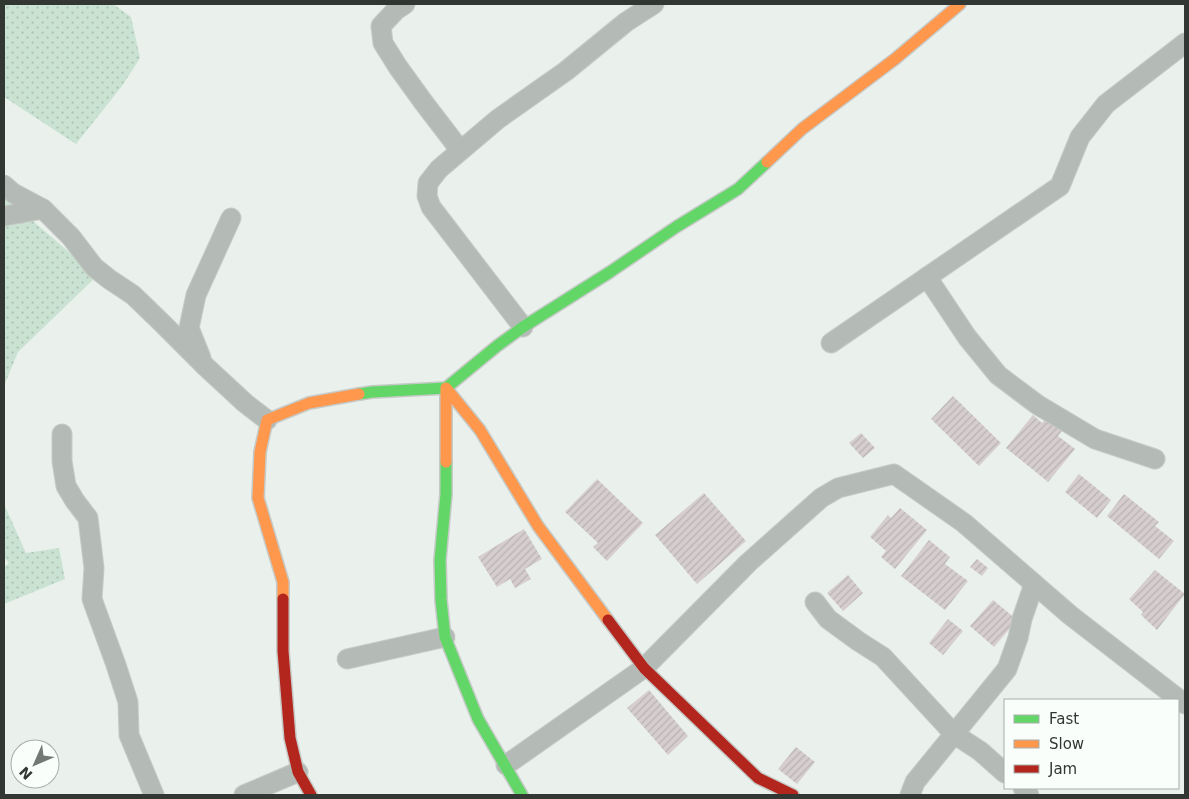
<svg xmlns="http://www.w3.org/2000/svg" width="1189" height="799" font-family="'DejaVu Sans',sans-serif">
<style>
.grass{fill:url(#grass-dots)}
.building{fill:url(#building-hatch)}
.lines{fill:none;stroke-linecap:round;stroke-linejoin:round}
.street-casing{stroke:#c6cac7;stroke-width:21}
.fast-casing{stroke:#c6cac7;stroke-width:14}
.slow-casing{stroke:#c6cac7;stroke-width:14}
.jam-casing{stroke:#c6cac7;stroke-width:14}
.street{stroke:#b4bbb6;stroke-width:19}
.fast{stroke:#63d668;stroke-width:11}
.slow{stroke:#ff974d;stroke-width:11}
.jam{stroke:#b3261e;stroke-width:11}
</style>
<defs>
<pattern id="grass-dots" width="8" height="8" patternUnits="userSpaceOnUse" patternTransform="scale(1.25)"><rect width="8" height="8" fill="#c9e2d1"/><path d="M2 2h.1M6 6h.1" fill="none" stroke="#adc2b4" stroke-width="1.8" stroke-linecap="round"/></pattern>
<pattern id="building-hatch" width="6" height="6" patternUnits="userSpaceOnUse" patternTransform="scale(1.25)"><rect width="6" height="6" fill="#d6cece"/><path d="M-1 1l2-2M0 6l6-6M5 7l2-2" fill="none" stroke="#b8b2b2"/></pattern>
</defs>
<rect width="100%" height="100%" fill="#eaf0ec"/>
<g class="grass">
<polygon points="4,4 113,4 131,17 140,58 122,86 76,144 4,97"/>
<polygon points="4,198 20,210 97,276 18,352 4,386"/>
<polygon points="4,504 26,553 59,548 65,579 4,604 4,567 9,563 4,557"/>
</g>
<g class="building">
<polygon points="953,396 1001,443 979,466 931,419"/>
<polygon points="1033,415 1042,423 1046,418 1062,431 1058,436 1075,449 1048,482 1006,448"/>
<polygon points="861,433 875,448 863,458 849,443"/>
<polygon points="1079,474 1111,500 1097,518 1065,492"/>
<polygon points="597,479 643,523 607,561 593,547 598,543 565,512"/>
<polygon points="704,493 746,541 697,584 655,535"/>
<polygon points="1124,494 1159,522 1155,526 1174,541 1159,559 1107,516"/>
<polygon points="900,508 927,530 895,569 881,557 886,551 870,537 888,515 891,518"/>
<polygon points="524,529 542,559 525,569 531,579 515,588 510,579 497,587 478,557"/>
<polygon points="929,540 950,557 945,564 968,581 945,610 901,576"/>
<polygon points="977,559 988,568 982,576 970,567"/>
<polygon points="1155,570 1185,594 1157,630 1141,615 1143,612 1129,599"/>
<polygon points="848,575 863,593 843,611 827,593"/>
<polygon points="993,600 1017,620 994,647 970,626"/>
<polygon points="948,619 963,631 943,655 929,643"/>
<polygon points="649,690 688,736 668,755 627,708"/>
<polygon points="796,747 815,762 797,784 778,769"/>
</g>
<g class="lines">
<g class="street-casing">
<g id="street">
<polyline points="405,4 396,10 381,26 383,43 398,67 424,103 460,150"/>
<polyline points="4,185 13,193 43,209 71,237 94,267 109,279 133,295 162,323 205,366 245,403 267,420"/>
<polyline points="4,216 43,209"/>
<polyline points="927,277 967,337 998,375 1038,405 1095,439 1155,459"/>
<polyline points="523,327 431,207 427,196 428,183 439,169 498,119 566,71 626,22 654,4"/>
<polyline points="831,343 1060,186 1080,137 1106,104 1185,43"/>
<polyline points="201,358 189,328 196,295 231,218"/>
<polyline points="62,434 62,461 66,486 75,501 88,518 94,568 92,599 116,665 128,702 129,735 154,795"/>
<polyline points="815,602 828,619 858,641 883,657 954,734 980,751 1005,773"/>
<polyline points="347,659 445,637"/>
<polyline points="506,765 644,668 748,563 821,498 838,488 894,474 964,523 1070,615 1185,704"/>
<polyline points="1023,788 1029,795"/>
<polyline points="244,795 298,772"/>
<polyline points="910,795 915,782 1007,669 1018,638 1022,619 1034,584"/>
</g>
</g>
<g class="fast-casing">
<g id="fast">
<polyline points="359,394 372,392 446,388 497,346 523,327 610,272 676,227 738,189 767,162"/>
<polyline points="446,462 446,494 440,560 441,600 445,637 478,719 522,795"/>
</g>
</g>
<g class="slow-casing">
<g id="slow">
<polyline points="767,162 802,129 895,59 960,4"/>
<polyline points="446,462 446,388 480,430 538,526 608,620"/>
<polyline points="283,599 283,582 258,498 260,452 267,420 309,403 359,394"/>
</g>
</g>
<g class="jam-casing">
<g id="jam">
<polyline points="283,599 283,651 290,738 298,772 311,795"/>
<polyline points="608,620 644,668 758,778 793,795"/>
</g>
</g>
<use href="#street" class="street"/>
<use href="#fast" class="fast"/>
<use href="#slow" class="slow"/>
<use href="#jam" class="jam"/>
</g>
<rect width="1189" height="799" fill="none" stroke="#323734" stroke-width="10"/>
<rect x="1004" y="699" width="175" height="90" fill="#f9fefb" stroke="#a9aeab"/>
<rect x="1014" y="715" width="25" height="8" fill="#63d668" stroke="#a9aeab"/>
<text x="1049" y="724" font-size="15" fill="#323734">Fast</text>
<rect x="1014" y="740" width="25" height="8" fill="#ff974d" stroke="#a9aeab"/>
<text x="1049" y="749" font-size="15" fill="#323734">Slow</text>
<rect x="1014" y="765" width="25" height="8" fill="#b3261e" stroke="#a9aeab"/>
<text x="1049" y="774" font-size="15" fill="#323734">Jam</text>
<g transform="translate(35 764) rotate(225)"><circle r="24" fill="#f9fefb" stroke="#a9aeab"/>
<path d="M0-4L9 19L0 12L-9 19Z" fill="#727874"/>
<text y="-8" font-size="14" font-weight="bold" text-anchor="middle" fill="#323734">N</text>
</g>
</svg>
